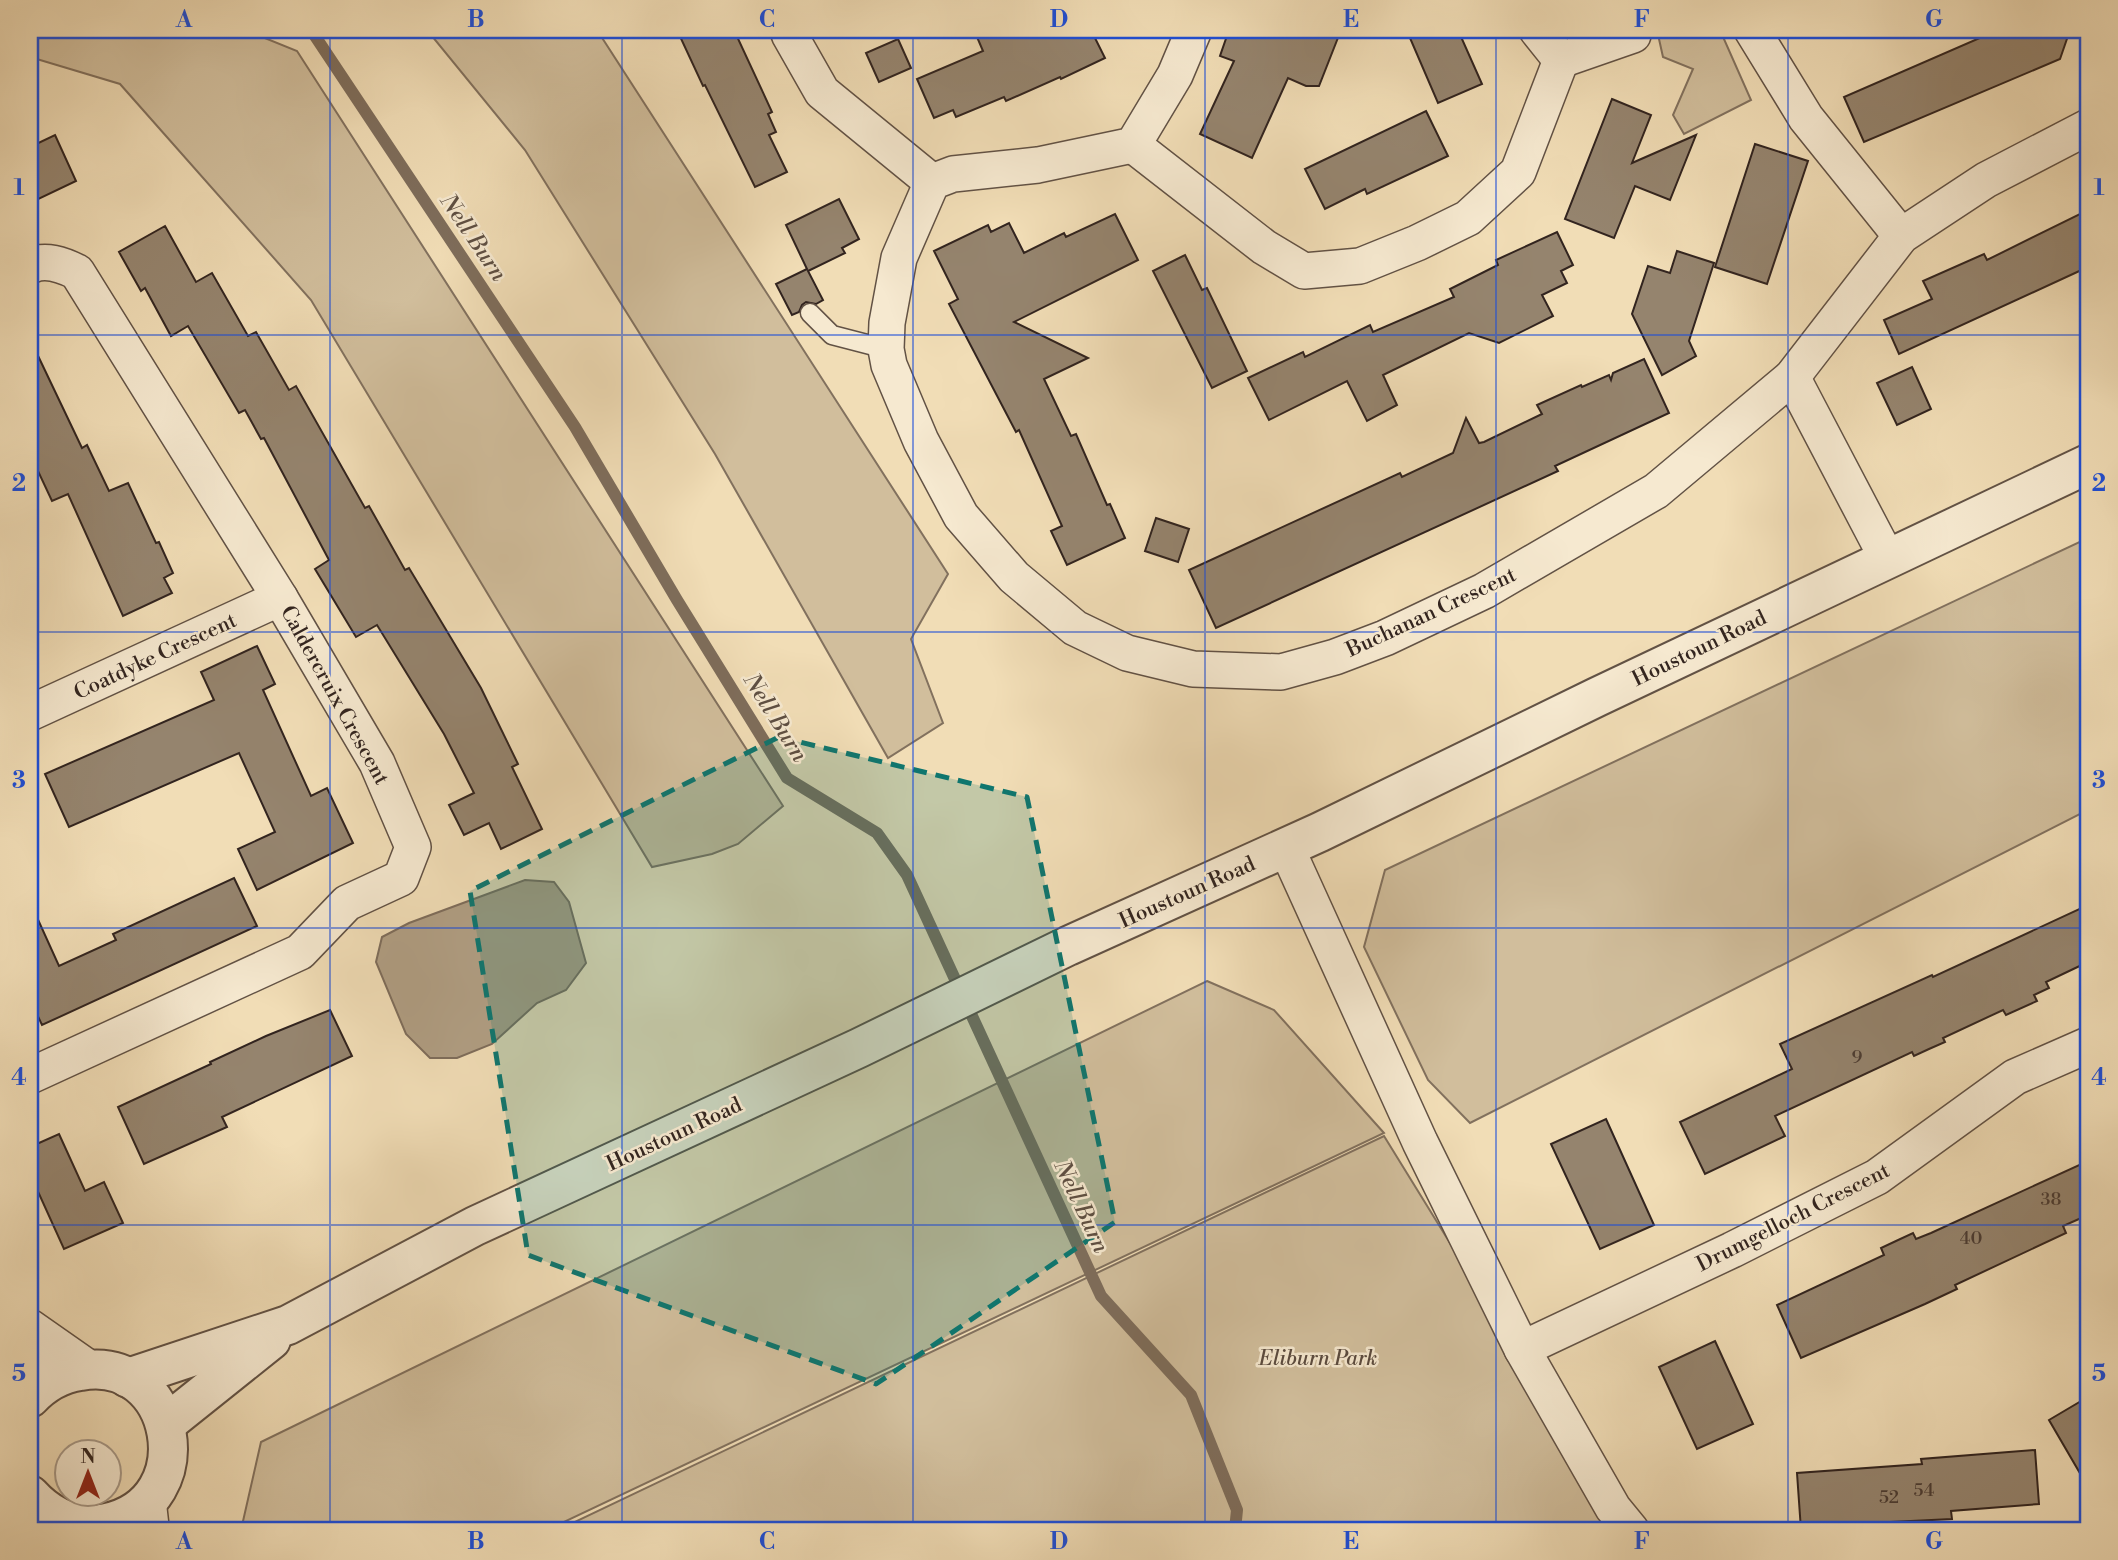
<svg xmlns="http://www.w3.org/2000/svg" width="2118" height="1560" font-family="'Libre Bodoni',serif">
<style>
.green{fill:#d1be9c;stroke:#82715e;stroke-width:2}
.water{fill:#b09e83;stroke:#7e6d5b;stroke-width:2}
.lines{fill:none;stroke-linecap:round;stroke-linejoin:round}
.stream{stroke:#7e6d5b;stroke-width:12}
.building{fill:#95846e;stroke:#32241f;stroke-width:2}
.service-casing{stroke:#625245;stroke-width:21}
.minor-casing{stroke:#625245;stroke-width:38}
.tertiary-casing{stroke:#625245;stroke-width:42}
.service{stroke:#f6e9d0;stroke-width:18}
.minor{stroke:#f6e9d0;stroke-width:35}
.tertiary{stroke:#f6e9d0;stroke-width:38}
.marked{fill:#0f766e;fill-opacity:0.2;stroke:#0f766e;stroke-width:5;stroke-dasharray:14 9;stroke-linejoin:round}
.grid{fill:none;stroke:#1d4ed8;stroke-width:2;stroke-opacity:0.55}
.labels{text-anchor:middle;stroke-width:5;stroke-linejoin:round;paint-order:stroke}
.number-label{font-size:18px;fill:#4b3c33}
.street-label{font-size:21px;fill:#32241f;stroke:#f6e9d0}
.park-label{font-size:21px;font-style:italic;fill:#5a4a3e;stroke:#f6e9d0}
.water-label{font-size:23px;font-style:italic;fill:#5e4f42;stroke:#f6e9d0}
.neatline{fill:none;stroke:#1d4ed8;stroke-width:2.5}
.grid-label{font-size:23px;text-anchor:middle;font-weight:bold;fill:#1d4ed8}
</style>
<rect width="100%" height="100%" fill="#f1ddb6"/>
<filter id="stains"><feTurbulence type="fractalNoise" baseFrequency=".00286" numOctaves="4"/><feColorMatrix values="0 0 0 0 .2 0 0 0 0 .09 0 0 0 0 .02 0 0 0 .5 -.17"/></filter>
<radialGradient id="worn" r=".72"><stop offset=".6" stop-color="#630" stop-opacity="0"/><stop offset="1" stop-color="#630" stop-opacity=".3"/></radialGradient>
<g class="green">
<polygon points="30,30 245,30 297,51 783,806 738,844 712,854 652,867 311,300 120,84 30,57"/>
<polygon points="427,30 597,30 948,574 911,639 943,723 888,758 715,454 525,150"/>
<polygon points="1657,30 1720,30 1751,100 1684,134 1673,115 1693,69 1663,57"/>
<polygon points="2088,538 2088,810 1470,1123 1428,1080 1364,947 1385,870"/>
<polygon points="1207,981 1274,1010 1384,1133 547,1530 241,1530 261,1442"/>
<polygon points="1384,1136 1627,1530 558,1530"/>
</g>
<polygon class="water" points="525,880 554,882 569,902 586,963 566,990 537,1003 492,1044 457,1058 430,1058 406,1034 376,962 382,937 409,923"/>
<g class="lines">
<polyline class="stream" points="311,30 575,427 677,600 787,778 877,833 907,875 1101,1296 1191,1395 1237,1510 1235,1530"/>
</g>
<g class="building">
<polygon points="677,30 734,30 772,112 768,114 776,132 769,135 787,172 755,187 705,85 703,86"/>
<polygon points="974,30 1091,30 1105,58 1061,79 1060,77 1006,101 1004,97 956,117 953,110 934,118 917,79 983,51"/>
<polygon points="1229,30 1341,30 1319,86 1306,86 1288,78 1252,158 1200,134 1234,61 1220,56"/>
<polygon points="1428,30 1458,30 1482,84 1438,103 1410,38"/>
<polygon points="1998,30 2070,30 2060,59 1864,142 1844,97"/>
<polygon points="898,39 911,68 879,82 866,53"/>
<polygon points="1612,99 1651,115 1632,163 1696,135 1670,200 1635,186 1614,238 1565,219"/>
<polygon points="1426,111 1448,156 1367,194 1365,189 1325,209 1305,169"/>
<polygon points="55,135 76,181 30,203 30,147"/>
<polygon points="1755,144 1808,161 1767,284 1715,267"/>
<polygon points="839,199 859,239 842,248 845,253 808,271 823,300 816,304 806,302 802,305 799,312 792,315 776,284 807,269 786,225"/>
<polygon points="2088,210 2088,267 1899,354 1884,320 1932,299 1923,281 1984,254 1987,260"/>
<polygon points="1115,214 1138,260 1014,322 1088,358 1044,379 1071,436 1076,434 1107,505 1110,504 1125,538 1067,565 1051,531 1062,526 1019,430 1016,432 949,304 958,299 934,251 988,225 991,232 1009,223 1024,253 1064,233 1066,237"/>
<polygon points="165,226 196,282 212,273 248,336 256,332 289,390 296,386 365,508 369,506 405,570 409,568 481,688 518,764 512,767 542,829 501,849 489,823 464,835 449,805 474,793 444,734 377,625 356,637 315,569 329,560 264,438 261,439 245,410 239,413 188,326 171,336 145,288 141,291 119,252"/>
<polygon points="1557,232 1573,265 1561,271 1567,283 1542,295 1553,316 1499,343 1469,333 1383,375 1397,405 1367,421 1347,381 1269,420 1248,378 1303,352 1305,357 1370,325 1373,332 1454,297 1450,289 1498,265 1496,260"/>
<polygon points="1677,251 1714,263 1689,341 1696,356 1662,375 1632,314 1648,266 1670,273"/>
<polygon points="1185,255 1202,290 1207,288 1247,371 1212,388 1153,271"/>
<polygon points="30,339 82,448 87,445 109,491 128,483 156,543 159,542 173,573 164,578 172,593 123,616 68,494 52,501 30,454"/>
<polygon points="1644,359 1669,413 1555,466 1558,471 1216,628 1189,570 1400,473 1402,477 1453,453 1466,418 1479,443 1484,442 1542,414 1537,405 1581,385 1582,387 1609,375 1611,380 1613,373"/>
<polygon points="1912,367 1931,409 1897,425 1877,383"/>
<polygon points="1156,518 1189,529 1178,562 1145,551"/>
<polygon points="257,646 275,684 263,690 311,796 327,788 353,843 257,890 238,849 275,832 239,753 69,827 45,774 214,700 201,672"/>
<polygon points="234,878 257,926 42,1025 30,999 30,902 59,966 116,940 113,934"/>
<polygon points="2088,905 2088,962 2046,982 2049,988 2034,995 2037,1001 2006,1015 2003,1010 1943,1038 1945,1042 1929,1049 1914,1056 1912,1052 1775,1116 1785,1136 1705,1174 1680,1122 1792,1069 1780,1044 1932,975 1933,977"/>
<polygon points="330,1010 352,1056 222,1117 227,1127 144,1164 118,1107 211,1064 210,1062 266,1036"/>
<polygon points="1606,1119 1654,1225 1600,1249 1551,1144"/>
<polygon points="59,1134 85,1191 104,1182 123,1223 64,1249 30,1174 30,1147"/>
<polygon points="2088,1161 2088,1215 2063,1226 2066,1233 1955,1285 1957,1289 1925,1304 1801,1358 1777,1305 1884,1255 1881,1248 1896,1241 1913,1233 1916,1239 1931,1233"/>
<polygon points="1715,1341 1753,1424 1697,1449 1659,1367"/>
<polygon points="2088,1397 2088,1487 2049,1420"/>
<polygon points="2035,1450 2039,1504 1951,1511 1952,1519 1891,1522 1891,1528 1801,1530 1797,1473 1922,1464 1921,1459"/>
</g>
<g class="lines">
<g class="service-casing">
<g id="service">
<polyline points="810,313 832,335 886,349"/>
<polyline points="156,1495 160,1530"/>
</g>
</g>
<g class="minor-casing">
<g id="minor">
<polyline points="789,30 789,34 822,92 932,182"/>
<polyline points="1194,30 1175,75 1133,145 1038,165 953,174 932,182 899,258 887,323 886,349 889,365 921,441 961,516 1014,577 1075,628 1127,653 1193,669 1281,672 1335,657 1385,638 1484,591 1656,491 1792,377 1901,236 1986,180 2088,127"/>
<polyline points="1537,30 1561,60 1633,35"/>
<polyline points="1752,30 1806,118 1901,236"/>
<polyline points="1133,145 1264,247 1304,271 1360,266 1417,243 1468,218 1518,172 1561,60"/>
<path d="M30,266C45,258 63,265 77,272L280,598L377,763L413,847L401,878L347,903L300,952L30,1076"/>
<polyline points="1792,377 1887,558"/>
<polyline points="30,713 280,598"/>
<polyline points="1286,847 1420,1142 1522,1349 1732,1250 1877,1177 2015,1077 2088,1045"/>
<polyline points="30,1327 90,1369"/>
<polyline points="30,1346 39,1388"/>
<polyline points="1522,1349 1613,1508 1631,1530"/>
</g>
</g>
<g class="tertiary-casing">
<g id="tertiary">
<polyline points="128,1378 288,1325 475,1226 859,1048 1068,946 1320,832 1597,697 2088,464"/>
<path d="M30,1398C44,1383 60,1374 80,1371C177,1353 205,1503 106,1523C76,1529 50,1517 30,1495"/>
<polyline points="166,1424 271,1340"/>
</g>
</g>
<use href="#service" class="service"/>
<use href="#minor" class="minor"/>
<use href="#tertiary" class="tertiary"/>
</g>
<path class="marked" d="M779,737L1027,797L1115,1222L876,1384L528,1255L470,891Z"/>
<path class="grid" d="M330,30V1530M622,30V1530M913,30V1530M1205,30V1530M1496,30V1530M1788,30V1530M30,335H2088M30,632H2088M30,928H2088M30,1225H2088"/>
<g class="labels">
<g class="number-label">
<text x="1857" y="1063">9</text>
<text x="2051" y="1205">38</text>
<text x="1971" y="1244">40</text>
<text x="1924" y="1496">54</text>
<text x="1889" y="1503">52</text>
</g>
<g class="street-label">
<text transform="translate(1431 612) rotate(-25)" y="7">Buchanan Crescent</text>
<text transform="translate(1699 648) rotate(-26)" y="7">Houstoun Road</text>
<text transform="translate(155 656) rotate(-25)" y="7">Coatdyke Crescent</text>
<text transform="translate(335 695) rotate(61)" y="7">Caldercruix Crescent</text>
<text transform="translate(1187 892) rotate(-24)" y="7">Houstoun Road</text>
<text transform="translate(674 1134) rotate(-25)" y="7">Houstoun Road</text>
<text transform="translate(1793 1217) rotate(-27)" y="7">Drumgelloch Crescent</text>
</g>
<g class="park-label">
<text x="1318" y="1365">Eliburn Park</text>
</g>
<g class="water-label">
<text transform="translate(474 237) rotate(56)" y="8">Nell Burn</text>
<text transform="translate(776 717) rotate(58)" y="8">Nell Burn</text>
<text transform="translate(1082 1206) rotate(65)" y="8">Nell Burn</text>
</g>
</g>
<rect width="2118" height="1560" fill="none" stroke="#f1ddb6" stroke-width="77"/>
<g transform="translate(88 1473)"><circle r="33" fill="#f6e9d0" stroke="#a89a89" stroke-width="2"/>
<path d="M0-5L12 26L0 18L-12 26Z" fill="#8f2418"/>
<text y="-10" font-size="19" font-weight="bold" text-anchor="middle" fill="#32241f">N</text>
</g>
<rect x="38" y="38" width="2042" height="1484" class="neatline"/>
<g class="grid-label">
<text x="184" y="27">A</text>
<text x="476" y="27">B</text>
<text x="767" y="27">C</text>
<text x="1059" y="27">D</text>
<text x="1351" y="27">E</text>
<text x="1642" y="27">F</text>
<text x="1934" y="27">G</text>
<text x="19" y="195">1</text>
<text x="2099" y="195">1</text>
<text x="19" y="491">2</text>
<text x="2099" y="491">2</text>
<text x="19" y="788">3</text>
<text x="2099" y="788">3</text>
<text x="19" y="1085">4</text>
<text x="2099" y="1085">4</text>
<text x="19" y="1381">5</text>
<text x="2099" y="1381">5</text>
<text x="184" y="1549">A</text>
<text x="476" y="1549">B</text>
<text x="767" y="1549">C</text>
<text x="1059" y="1549">D</text>
<text x="1351" y="1549">E</text>
<text x="1642" y="1549">F</text>
<text x="1934" y="1549">G</text>
</g>
<rect width="100%" height="100%" filter="url(#stains)"/>
<rect width="100%" height="100%" fill="url(#worn)"/>
</svg>
